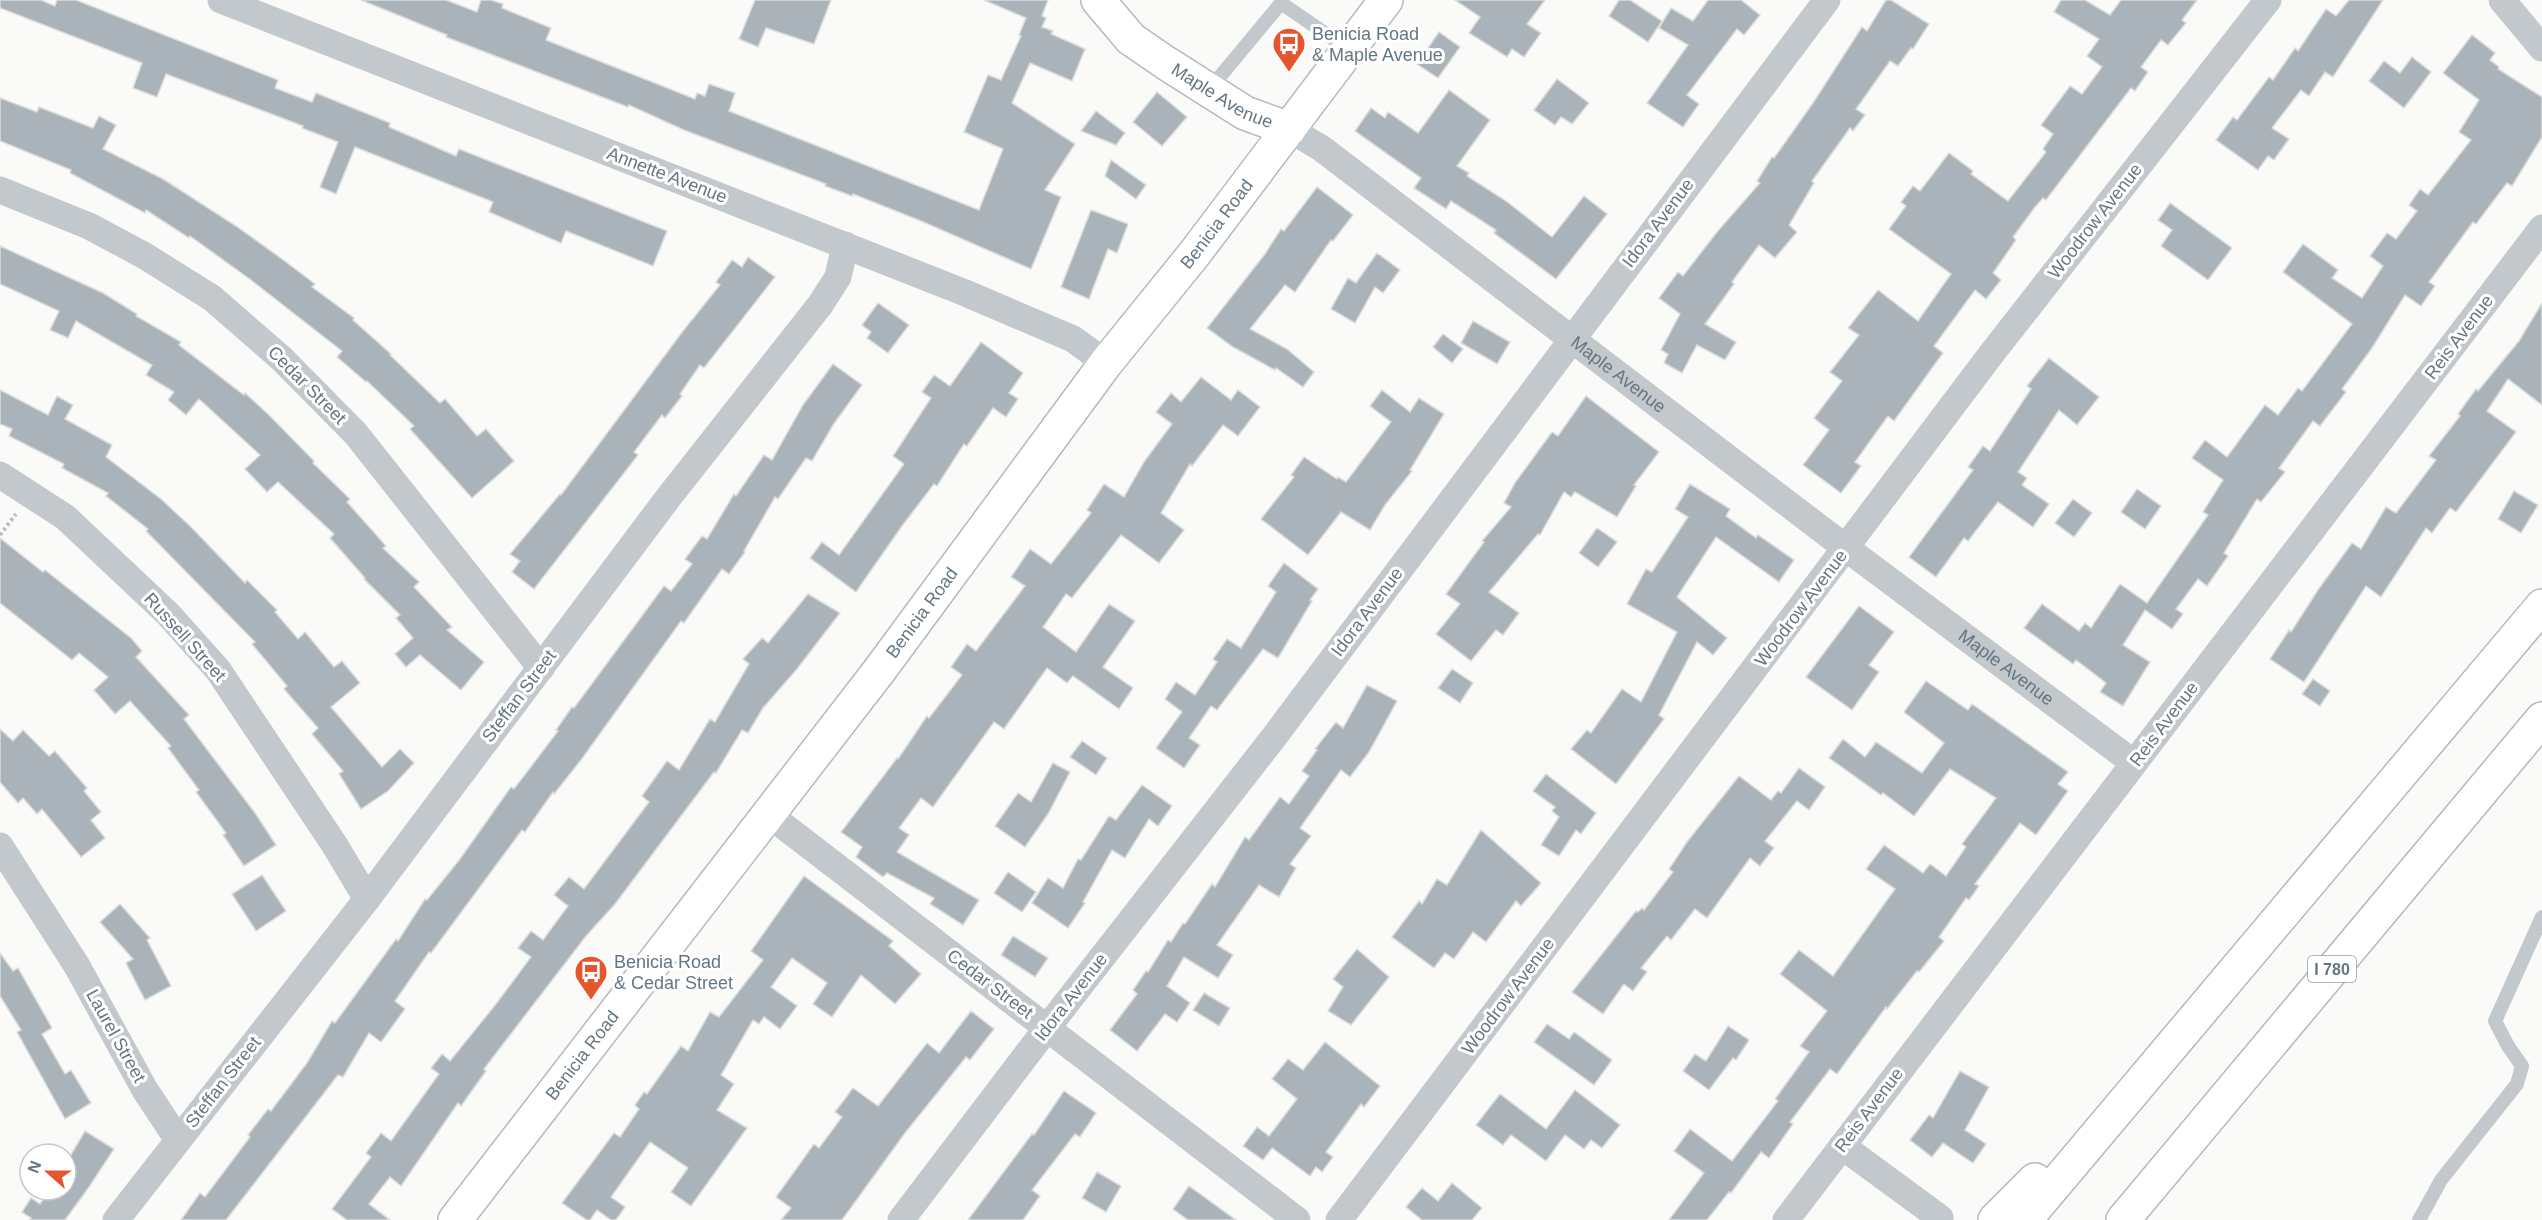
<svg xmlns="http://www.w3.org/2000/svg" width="2542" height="1220" font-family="Arial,sans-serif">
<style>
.building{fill:#aab3b9;stroke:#dcdcda;stroke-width:1.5}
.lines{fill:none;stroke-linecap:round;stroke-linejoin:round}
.secondary-casing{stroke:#b3babf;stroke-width:36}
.highway-casing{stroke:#b4b9bd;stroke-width:36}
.path{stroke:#bbbfc2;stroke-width:4;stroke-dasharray:3 3;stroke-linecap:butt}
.lane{stroke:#c3c8cc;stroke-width:14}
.street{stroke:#c3c8cc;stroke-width:27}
.secondary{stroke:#fff;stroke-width:33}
.highway{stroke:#fff;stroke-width:33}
.labels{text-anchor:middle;stroke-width:6;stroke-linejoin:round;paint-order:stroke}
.shield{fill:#fff;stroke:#939fa8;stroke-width:1.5}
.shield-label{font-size:16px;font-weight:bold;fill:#657683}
.poi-label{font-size:18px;fill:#657683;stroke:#fff;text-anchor:start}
.street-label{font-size:18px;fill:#657683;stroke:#fff}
</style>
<rect width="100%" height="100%" fill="#fafaf8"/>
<g class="building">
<polygon points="0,0 41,0 55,6 57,0 76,0 278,80 275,88 312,102 316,93 390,123 389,127 456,156 459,149 667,231 653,266 566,231 561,243 489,212 493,202 355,147 336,194 320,187 338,142 302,128 303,126 166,74 157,97 133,88 142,63 0,8"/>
<polygon points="361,0 446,0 477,12 481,0 491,0 503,4 502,8 551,28 546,40 695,99 697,93 705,96 709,84 735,93 729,111 734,113 979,210 1003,149 964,132 988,75 1001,80 1021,36 1019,35 1026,18 984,0 1048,0 1042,16 1046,18 1042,27 1053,31 1051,34 1085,49 1072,81 1030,63 1012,103 1075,144 1045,190 1061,197 1031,269 921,221 853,194 852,196 825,186 826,184 684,130 629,105 628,107 446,37 447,35"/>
<polygon points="755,0 831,0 814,44 766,28 758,47 739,39"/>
<polygon points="1455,0 1545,0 1527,24 1541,33 1524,57 1512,49 1507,57 1469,33 1480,17"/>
<polygon points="1619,0 1630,0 1662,21 1648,42 1609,16"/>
<polygon points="1708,0 1741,0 1760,15 1744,35 1737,29 1687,95 1699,104 1683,127 1647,103 1688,45 1659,28 1671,8 1693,21"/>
<polygon points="1886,0 1891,0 1929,24 1913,49 1911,48 1898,66 1890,61 1856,109 1865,115 1853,131 1850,128 1812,181 1814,183 1789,225 1797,232 1775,258 1759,245 1732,282 1734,284 1705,324 1736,342 1725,360 1697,345 1682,373 1664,363 1668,354 1661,350 1680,314 1659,298 1678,272 1683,276 1717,232 1760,183 1757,181 1772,157 1774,158 1813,103 1862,27 1867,31"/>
<polygon points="2061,0 2085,0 2110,15 2121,0 2197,0 2182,20 2186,23 2168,45 2161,40 2141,67 2148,72 2135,91 2131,88 2046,200 2043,198 2035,207 2013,237 2016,240 1993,273 2001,280 1986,299 1975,290 1934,346 1943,353 1894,421 1888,416 1855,462 1861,466 1841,493 1803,465 1829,430 1814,418 1842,381 1830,372 1859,335 1848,328 1878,290 1918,321 1951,274 1889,229 1906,206 1901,202 1913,186 1920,191 1949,153 1973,171 1971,174 2008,201 2046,152 2043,149 2053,134 2041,125 2070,86 2082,94 2102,67 2087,56 2099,39 2054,12"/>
<polygon points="2349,0 2383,0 2333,77 2325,72 2309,96 2301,90 2272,128 2289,139 2274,160 2268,156 2258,170 2216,140 2233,117 2237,120 2269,77 2273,80 2295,48 2298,51 2326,9 2336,16"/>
<polygon points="1439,32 1460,47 1438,78 1417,64"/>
<polygon points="2472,35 2495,53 2490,60 2499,67 2498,69 2542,97 2542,137 2512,186 2507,183 2476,224 2473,222 2429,282 2435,286 2421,306 2405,295 2372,348 2342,389 2346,392 2320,426 2313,421 2279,468 2285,472 2261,502 2257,499 2224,553 2228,556 2207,586 2198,579 2176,609 2183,614 2172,629 2145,610 2123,645 2150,662 2123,706 2100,692 2106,683 2076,660 2073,664 2024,628 2042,604 2079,631 2085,623 2091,628 2120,584 2147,603 2208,515 2203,512 2223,480 2192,458 2205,440 2227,457 2265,405 2278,415 2298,388 2302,391 2352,324 2283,272 2303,244 2338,270 2332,278 2362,298 2383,266 2370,256 2387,233 2396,239 2417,211 2409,205 2420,189 2428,195 2471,140 2459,132 2479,100 2443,73"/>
<polygon points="2412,57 2431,72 2404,108 2369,81 2384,61 2400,73"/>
<polygon points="1557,79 1589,103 1572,124 1561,117 1555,125 1534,110"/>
<polygon points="1449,90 1490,120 1457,166 1469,173 1467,176 1506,201 1552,237 1584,196 1607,214 1556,279 1494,233 1496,230 1451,201 1446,209 1414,188 1421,178 1355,131 1371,108 1385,118 1388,112 1418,133"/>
<polygon points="1157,92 1187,117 1162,146 1133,122"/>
<polygon points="0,98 37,112 39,107 93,128 99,116 116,125 103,149 163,179 236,226 282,259 315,284 312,287 354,318 353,320 391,354 390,355 440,403 445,399 477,436 486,429 514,461 472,498 410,429 414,426 367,381 366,382 337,357 342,351 251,280 190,236 189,238 146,210 145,213 70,173 71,170 0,141"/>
<polygon points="1096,111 1125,133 1116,145 1081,131"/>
<polygon points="1111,160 1146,185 1136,199 1105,176"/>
<polygon points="1317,187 1353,215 1333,241 1331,240 1295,292 1285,285 1250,329 1287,349 1314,372 1303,387 1276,368 1275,370 1233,347 1207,328 1265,254 1281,229 1284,231"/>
<polygon points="2170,203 2232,248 2208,280 2161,246 2172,230 2158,220"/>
<polygon points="1091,210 1128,224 1117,253 1108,249 1089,299 1061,287"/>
<polygon points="0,246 103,293 137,314 136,316 181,342 179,345 244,395 245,393 269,415 314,461 313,463 350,499 347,502 386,546 383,548 419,582 414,587 452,627 447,630 484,662 461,690 420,655 406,667 395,654 413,638 396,618 400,615 364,579 365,578 330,538 334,534 278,482 267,492 245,469 260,455 199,399 186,415 168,400 174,392 146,375 152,365 76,321 68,338 50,330 59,311 0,284"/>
<polygon points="1377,253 1400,270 1383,293 1375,287 1355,323 1331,309 1348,278 1356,283"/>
<polygon points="748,257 775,277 704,368 700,365 680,394 682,396 665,418 662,415 634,452 638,455 534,589 512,572 520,561 510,554 560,494 561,495 683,331 720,285 716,282 732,260 742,267"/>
<polygon points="878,303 909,325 888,353 867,338 871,332 862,325"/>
<polygon points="2542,303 2542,405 2508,379 2487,411 2516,432 2456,512 2450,508 2432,533 2426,528 2381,597 2366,586 2304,682 2270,659 2289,630 2291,632 2318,590 2352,543 2361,549 2386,507 2396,513 2436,460 2429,456 2460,416 2458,414 2476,389 2478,391 2519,341"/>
<polygon points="1473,321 1510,342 1497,364 1461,343"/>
<polygon points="1443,334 1463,349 1452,363 1433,347"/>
<polygon points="981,342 1023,373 1009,393 1018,399 1006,417 993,408 967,446 964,444 937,486 934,484 902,526 856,592 810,558 822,542 839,555 904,464 893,456 931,398 922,392 934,375 950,386"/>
<polygon points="2049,358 2099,397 2077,425 2059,410 2018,472 2027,478 2022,485 2049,504 2033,527 1998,502 1968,541 1964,538 1936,577 1909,557 1973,470 1968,467 1983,446 1990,451 2031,389 2027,386"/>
<polygon points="833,364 862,385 833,425 812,461 806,458 778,499 775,497 744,551 745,552 729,574 722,569 684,623 681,621 581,760 554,794 553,792 525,832 522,830 431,953 429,952 395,1001 405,1009 381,1042 369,1033 343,1077 338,1075 226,1220 181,1220 200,1193 205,1197 250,1137 248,1135 268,1109 271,1111 307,1063 332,1021 335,1023 396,939 398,941 425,899 427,900 460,859 511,787 514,789 558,731 556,730 572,707 574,708 664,586 671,591 692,564 685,559 702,536 707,539 734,494 736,496 764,455 772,460 803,405"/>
<polygon points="1201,377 1231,400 1238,390 1260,407 1238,436 1223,425 1192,466 1190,464 1161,513 1184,530 1159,563 1121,535 1072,598 1066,594 1043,627 1076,652 1109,604 1135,621 1103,667 1133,688 1119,709 1073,676 1067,683 1047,668 1004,729 994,722 933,807 921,798 899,828 909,835 897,852 979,900 963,925 930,904 934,898 887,873 883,877 856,857 862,847 841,832 897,758 898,759 927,716 929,718 962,675 951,667 967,644 976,651 1025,586 1011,577 1030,549 1051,564 1091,513 1087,510 1104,484 1124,497 1144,462 1172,424 1156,412 1171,393 1181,402"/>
<polygon points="0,390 48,415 57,396 73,405 65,419 112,445 106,457 161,499 191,527 245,583 247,580 277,610 275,612 298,639 305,632 334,667 342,661 360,683 331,707 382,767 400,749 414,763 388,791 361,809 339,774 343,771 312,734 318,728 284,689 287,686 252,644 255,642 146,531 148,529 106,496 108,493 62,468 64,464 9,436 12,429 0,424"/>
<polygon points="1382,390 1410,412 1419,398 1444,414 1410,470 1412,471 1385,505 1370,530 1341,512 1308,555 1261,519 1294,477 1291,475 1304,457 1337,479 1338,477 1346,482 1391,422 1370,406"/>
<polygon points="1586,396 1659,452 1634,485 1636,486 1617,517 1575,492 1571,497 1564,492 1540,535 1538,534 1489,592 1519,613 1503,635 1496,630 1471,661 1436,634 1460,604 1446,594 1484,542 1482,541 1511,507 1504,503 1515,483 1552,432 1558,436"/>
<polygon points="1690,484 1730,509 1726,516 1756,538 1758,535 1794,560 1779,582 1716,537 1677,597 1727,638 1713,655 1697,642 1659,715 1664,719 1616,784 1571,749 1587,730 1591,733 1622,689 1641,702 1677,632 1627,604 1646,569 1652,572 1688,517 1675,509"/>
<polygon points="2137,489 2161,506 2145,529 2121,512"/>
<polygon points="2514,491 2538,505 2521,533 2498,519"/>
<polygon points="2073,499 2092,513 2074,537 2055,523"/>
<polygon points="1597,528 1617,542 1598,567 1579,553"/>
<polygon points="0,538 43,572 45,570 131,638 142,651 136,657 189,715 184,719 255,813 276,845 244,866 223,835 226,833 196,792 199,790 168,748 171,746 130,701 115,714 94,690 108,677 79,653 72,660 0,603"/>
<polygon points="1284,563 1318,589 1310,600 1312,601 1278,658 1263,649 1217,710 1211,706 1189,738 1200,745 1184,768 1156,748 1182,712 1165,699 1176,682 1195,695 1217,662 1213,659 1227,639 1241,648 1276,592 1268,586"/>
<polygon points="808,594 840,613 797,669 763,708 748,733 742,730 716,773 714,772 615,904 586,936 484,1069 486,1071 461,1106 458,1103 401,1186 390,1177 369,1204 390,1220 347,1220 332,1209 371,1157 366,1153 381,1133 391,1141 439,1074 431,1068 442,1054 450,1061 496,1004 531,957 518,948 531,931 543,940 568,906 554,895 569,877 584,889 649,802 642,796 667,761 679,770 710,719 715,722 749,664 743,659 762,638 768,643"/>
<polygon points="1859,606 1894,632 1869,665 1879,672 1852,710 1806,677"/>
<polygon points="1452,669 1473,683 1460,703 1438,688"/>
<polygon points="2313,679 2330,691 2320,706 2302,694"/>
<polygon points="1926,681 1968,710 1972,704 2068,772 2058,784 2068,791 2036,835 2020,823 1975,884 1979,886 1969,900 1966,898 1939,937 1944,941 1919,972 1917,971 1887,1009 1886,1007 1837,1074 1830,1069 1790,1122 1793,1124 1769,1158 1761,1152 1731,1193 1729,1192 1707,1220 1669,1220 1704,1173 1674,1151 1690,1129 1732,1161 1778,1101 1775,1099 1809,1052 1800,1046 1827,1011 1780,974 1799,950 1833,976 1895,889 1866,869 1884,845 1923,873 1930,864 1946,876 1966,847 1962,844 1996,798 1950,769 1914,816 1883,793 1881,795 1829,758 1843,739 1865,757 1876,742 1922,773 1944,743 1904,712"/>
<polygon points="1367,685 1397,701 1369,752 1350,777 1341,770 1300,828 1311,836 1290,864 1296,868 1279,897 1259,885 1217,945 1233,955 1218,978 1184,957 1167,986 1190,1003 1177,1022 1165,1014 1137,1051 1110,1030 1137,994 1133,990 1146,971 1148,972 1168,940 1171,942 1183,923 1185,924 1212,884 1215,887 1245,837 1249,840 1280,797 1289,804 1309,776 1302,771 1317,750 1315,749 1336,722 1343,728"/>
<polygon points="0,729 13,741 23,730 49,756 55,751 87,788 84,791 101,812 91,820 105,838 81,857 42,809 37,814 23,798 18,803 0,782"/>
<polygon points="1082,741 1107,758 1096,775 1070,757"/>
<polygon points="1053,763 1070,772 1048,814 1025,847 995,826 1018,793 1031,802"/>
<polygon points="1799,768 1825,787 1809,810 1797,801 1765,841 1774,848 1760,866 1750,858 1707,918 1695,909 1671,940 1667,936 1641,968 1647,972 1633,991 1624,984 1603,1014 1572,992 1636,911 1638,912 1642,908 1644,910 1673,872 1669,869 1687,842 1739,776 1771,800 1778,791 1781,793"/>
<polygon points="1546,774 1596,813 1581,834 1576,830 1559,856 1541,845 1559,817 1552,811 1555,807 1533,791"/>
<polygon points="1142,785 1172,806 1158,826 1149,819 1125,858 1112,850 1083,902 1085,903 1068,928 1032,903 1048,878 1063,888 1078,859 1081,860 1109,816 1116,820"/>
<polygon points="1481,830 1541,883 1521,906 1516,901 1486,942 1473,932 1454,959 1445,953 1434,968 1392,937 1419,901 1422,904 1437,879 1447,885"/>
<polygon points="1008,872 1036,892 1022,912 994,893"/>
<polygon points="262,875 286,911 256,931 232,894"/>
<polygon points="804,876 893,941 889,946 921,974 895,1004 861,975 832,1017 813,1004 827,983 792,958 771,987 797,1006 780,1029 764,1017 759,1024 753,1020 721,1075 734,1084 717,1110 747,1128 691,1206 671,1192 688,1168 650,1142 611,1197 625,1207 616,1220 611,1220 597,1210 590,1220 587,1220 562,1203 614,1133 620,1137 639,1109 635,1105 644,1092 647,1094 681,1046 688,1051 710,1012 719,1017 763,960 751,951"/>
<polygon points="120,904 150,938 147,940 171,986 145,1000 126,963 133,959 100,922"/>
<polygon points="1013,936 1048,958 1035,977 1001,955"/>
<polygon points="1357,949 1389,977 1351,1025 1328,1011 1343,987 1333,979"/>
<polygon points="0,953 13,971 18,968 52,1028 42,1034 65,1074 71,1070 91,1103 65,1119 17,1032 21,1030 0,996"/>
<polygon points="1204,993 1230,1008 1219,1026 1193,1010"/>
<polygon points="971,1011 994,1029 970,1060 966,1057 905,1133 842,1220 781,1220 791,1208 776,1197 814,1144 819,1148 842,1117 835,1112 853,1088 878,1106 927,1043 939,1053"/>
<polygon points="1547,1024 1569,1039 1574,1032 1612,1060 1594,1085 1534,1042"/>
<polygon points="1728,1026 1749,1040 1736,1060 1733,1058 1709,1090 1683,1071 1695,1054 1706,1061"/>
<polygon points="1325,1042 1380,1086 1364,1107 1361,1104 1326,1152 1333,1157 1322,1172 1316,1167 1310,1176 1272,1148 1263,1160 1243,1146 1257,1127 1269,1136 1297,1099 1272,1079 1288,1059 1303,1070"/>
<polygon points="1960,1071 1989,1087 1965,1130 1986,1144 1973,1163 1943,1143 1932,1157 1910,1140 1929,1115 1933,1118"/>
<polygon points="1575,1090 1620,1125 1602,1148 1591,1140 1584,1149 1565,1135 1546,1161 1511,1135 1503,1145 1476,1125 1500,1094 1546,1129"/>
<polygon points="1064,1091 1096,1113 1080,1137 1075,1134 1032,1190 1040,1196 1023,1220 968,1220 1032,1134 1034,1135"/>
<polygon points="85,1131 114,1149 89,1187 65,1220 29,1220 31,1218 22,1212 31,1198 40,1204 50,1190 66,1190 66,1163"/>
<polygon points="1097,1172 1121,1186 1106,1212 1082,1198"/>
<polygon points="1452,1183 1482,1208 1472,1220 1422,1220 1406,1207 1422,1188 1438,1201"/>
<polygon points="1189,1186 1236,1220 1188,1220 1173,1209"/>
</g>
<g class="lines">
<g class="secondary-casing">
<g id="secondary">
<path id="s2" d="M1098,0L1131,39L1166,63L1245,113L1289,129"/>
<path id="s3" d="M455,1220L879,671L1106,363L1195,253L1386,0"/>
</g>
</g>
<g class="highway-casing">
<g id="highway">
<polyline points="1995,1220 2035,1180"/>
<polyline points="2025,1220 2542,606"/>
<polyline points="2123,1220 2542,719"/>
</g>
</g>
<polyline class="path" points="0,535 16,514"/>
<g class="lane">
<polyline points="1208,91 1281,3 1348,49"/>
<polyline points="2419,1220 2441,1180 2517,1084 2522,1066 2508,1046 2495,1021 2542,917"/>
</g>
<g class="street">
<polyline points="221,0 963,292 1073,339 1106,363"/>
<polyline points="2502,0 2542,48"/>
<path id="s1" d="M1289,129L1321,148L1846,548L2134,763"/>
<polyline points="0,190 89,226 145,256 212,298 282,359 356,434 541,668"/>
<polyline points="0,475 65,517 168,614 218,670 334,844 367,899"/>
<polyline points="768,814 1297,1220"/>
<polyline points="0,846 77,966 145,1090 178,1140"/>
<polyline points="1842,1146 1940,1218"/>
<polyline points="116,1220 367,899 668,498 820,305 838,277 845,245"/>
<polyline points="901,1220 1047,1028 1274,737 1827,0"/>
<polyline points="1339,1220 1989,357 2268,0"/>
<polyline points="1786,1220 2542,228"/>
</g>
<use href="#secondary" class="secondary"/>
<use href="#highway" class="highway"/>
</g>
<defs>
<g id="bus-pin" transform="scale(1.725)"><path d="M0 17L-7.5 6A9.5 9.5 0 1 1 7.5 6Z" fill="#e4572e" stroke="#fff"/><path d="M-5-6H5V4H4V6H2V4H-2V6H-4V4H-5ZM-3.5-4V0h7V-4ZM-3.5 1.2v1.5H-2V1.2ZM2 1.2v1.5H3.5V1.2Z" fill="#fff"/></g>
</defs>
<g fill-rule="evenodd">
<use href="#bus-pin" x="1289" y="44"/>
<use href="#bus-pin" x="591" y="972"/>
</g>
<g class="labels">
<rect class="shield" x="2308" y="956" width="48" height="26" rx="4.5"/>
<g class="shield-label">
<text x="2332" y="975">I 780</text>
</g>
<g class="poi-label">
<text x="1312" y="40">Benicia Road<tspan x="1312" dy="21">&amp; Maple Avenue</tspan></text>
<text x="614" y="968">Benicia Road<tspan x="614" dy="21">&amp; Cedar Street</tspan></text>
</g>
<g class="street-label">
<text dy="6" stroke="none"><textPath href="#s2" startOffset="159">Maple Avenue</textPath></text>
<text transform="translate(667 175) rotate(21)" y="6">Annette Avenue</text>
<text transform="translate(2095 221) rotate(-52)" y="6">Woodrow Avenue</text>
<text transform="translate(1658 223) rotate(-53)" y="6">Idora Avenue</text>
<text dy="6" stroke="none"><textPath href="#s3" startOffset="1254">Benicia Road</textPath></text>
<text transform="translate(2459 337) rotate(-53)" y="6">Reis Avenue</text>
<text dy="6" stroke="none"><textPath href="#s1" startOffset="411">Maple Avenue</textPath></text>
<text transform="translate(307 385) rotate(45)" y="6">Cedar Street</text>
<text transform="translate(1801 608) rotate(-53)" y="6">Woodrow Avenue</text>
<text dy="6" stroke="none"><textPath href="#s3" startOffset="766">Benicia Road</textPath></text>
<text transform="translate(1367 612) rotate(-53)" y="6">Idora Avenue</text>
<text transform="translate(185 637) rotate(48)" y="6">Russell Street</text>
<text dy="6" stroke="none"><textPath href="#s1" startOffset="897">Maple Avenue</textPath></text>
<text transform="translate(519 696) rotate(-53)" y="6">Steffan Street</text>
<text transform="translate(2164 724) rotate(-53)" y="6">Reis Avenue</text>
<text transform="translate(990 984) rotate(37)" y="6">Cedar Street</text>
<text transform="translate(1508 996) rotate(-53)" y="6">Woodrow Avenue</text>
<text transform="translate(1071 997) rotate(-52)" y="6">Idora Avenue</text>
<text transform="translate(116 1036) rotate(61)" y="6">Laurel Street</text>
<text dy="6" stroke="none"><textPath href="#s3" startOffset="208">Benicia Road</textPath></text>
<text transform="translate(223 1082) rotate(-52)" y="6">Steffan Street</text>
<text transform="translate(1869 1110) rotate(-53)" y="6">Reis Avenue</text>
</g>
</g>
<g transform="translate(48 1172) rotate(291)"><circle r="28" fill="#ffffff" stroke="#c1c8cd" stroke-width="1.5"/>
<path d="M0-4.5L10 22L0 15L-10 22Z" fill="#e4572e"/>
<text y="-9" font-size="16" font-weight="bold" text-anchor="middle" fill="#657683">N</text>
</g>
</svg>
